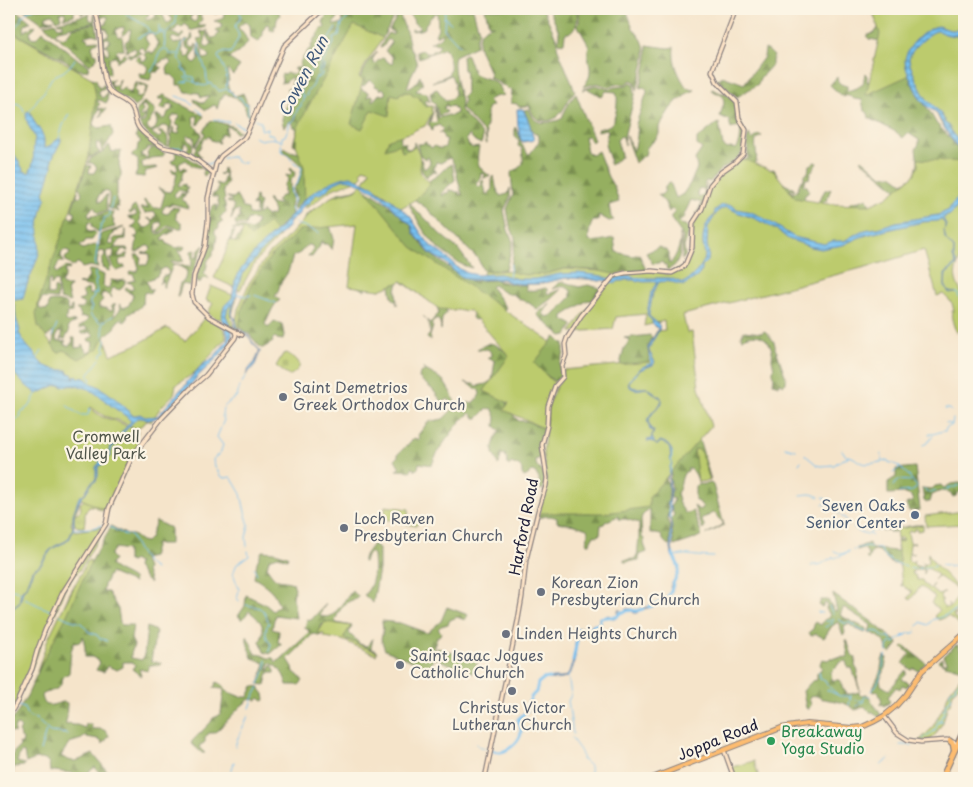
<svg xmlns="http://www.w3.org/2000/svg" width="973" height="787" font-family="'Playpen Sans',sans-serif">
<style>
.grass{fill:url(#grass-tufts);stroke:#6f7654}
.forest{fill:url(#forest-firs);stroke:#5c684e}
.cemetery{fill:url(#cemetery-stones);stroke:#6f7654}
.park{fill:#bccb6d;stroke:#6f7654}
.water{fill:url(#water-rules);stroke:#4c7196}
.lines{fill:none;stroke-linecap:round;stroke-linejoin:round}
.stream{stroke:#77c0f0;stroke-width:1}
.river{stroke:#77c0f0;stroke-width:3}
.secondary-casing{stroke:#8c8382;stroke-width:5.5}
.primary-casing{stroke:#8c8382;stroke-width:6}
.highway-casing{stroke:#8c8382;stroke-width:7}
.secondary{stroke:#fee4c6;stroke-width:3}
.primary{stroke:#fdbc70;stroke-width:4}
.highway{stroke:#fdbc70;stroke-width:4.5}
.worship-dot{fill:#6b7280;stroke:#fcf5e5;stroke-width:2}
.service-dot{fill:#5c6f8a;stroke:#fcf5e5;stroke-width:2}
.leisure-dot{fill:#2e9e5b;stroke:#fcf5e5;stroke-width:2}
.labels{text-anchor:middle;stroke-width:4.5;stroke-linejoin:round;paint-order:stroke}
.worship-label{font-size:15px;fill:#5b616d;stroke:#fcf5e5;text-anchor:start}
.park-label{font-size:15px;fill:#50554a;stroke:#fcf5e5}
.service-label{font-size:15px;fill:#4e5e75;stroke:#fcf5e5;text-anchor:end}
.street-label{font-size:15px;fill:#22223b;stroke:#fcf5e5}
.leisure-label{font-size:15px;fill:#27864d;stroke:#fcf5e5;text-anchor:start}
.water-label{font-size:16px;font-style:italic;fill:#40597a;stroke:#fcf5e5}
</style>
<defs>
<pattern id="grass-tufts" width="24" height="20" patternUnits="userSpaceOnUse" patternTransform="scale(1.25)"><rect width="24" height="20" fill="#bccb6d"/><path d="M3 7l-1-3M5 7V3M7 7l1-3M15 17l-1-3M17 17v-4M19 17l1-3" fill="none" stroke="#a1ae5f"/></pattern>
<pattern id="forest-firs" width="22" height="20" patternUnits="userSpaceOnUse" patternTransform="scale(1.25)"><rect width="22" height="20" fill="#95af60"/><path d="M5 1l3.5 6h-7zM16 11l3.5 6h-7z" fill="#798e50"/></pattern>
<pattern id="cemetery-stones" width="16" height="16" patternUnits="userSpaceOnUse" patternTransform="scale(1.25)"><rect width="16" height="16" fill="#bccb6d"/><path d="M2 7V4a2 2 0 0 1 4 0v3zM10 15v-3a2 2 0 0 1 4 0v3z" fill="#a1ae5f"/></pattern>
<pattern id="water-rules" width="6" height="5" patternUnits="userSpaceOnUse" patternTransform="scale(1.25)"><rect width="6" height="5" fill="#77c0f0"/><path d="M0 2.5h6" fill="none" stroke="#619cc4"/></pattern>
</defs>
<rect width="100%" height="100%" fill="#fcf5e5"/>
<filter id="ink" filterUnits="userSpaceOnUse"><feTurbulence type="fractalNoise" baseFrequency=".02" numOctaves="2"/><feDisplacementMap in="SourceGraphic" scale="10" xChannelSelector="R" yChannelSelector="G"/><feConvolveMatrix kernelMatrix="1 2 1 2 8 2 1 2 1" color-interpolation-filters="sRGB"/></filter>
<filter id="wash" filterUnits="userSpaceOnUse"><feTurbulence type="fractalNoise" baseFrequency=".0096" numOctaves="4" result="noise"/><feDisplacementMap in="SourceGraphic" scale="20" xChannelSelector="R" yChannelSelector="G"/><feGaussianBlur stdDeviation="1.12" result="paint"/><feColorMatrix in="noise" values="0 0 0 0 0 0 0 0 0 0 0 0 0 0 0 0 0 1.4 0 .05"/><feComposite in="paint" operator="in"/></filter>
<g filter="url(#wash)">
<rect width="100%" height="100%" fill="#f5e4ca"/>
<path class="grass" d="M132,428L138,431L134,438L139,441V443L105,508V511C99,511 96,505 89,506L85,513V520L84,527H78L74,524V515L80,511L81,508L80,504L84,500Z"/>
<g class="forest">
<polygon points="23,9 92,9 92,10 81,14 81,10 74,10 74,15 64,18 64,16 66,15 65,12 60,13 61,18 57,20 52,14 46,16 46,19 54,20 42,23"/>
<path d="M96,9H98L101,13L106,11L105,9H107L108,11L113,9H130L131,11L143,13L145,12V9H151L149,12L148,16L145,18L147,20C157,18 154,18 157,11L160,9L167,24L173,20L169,15V9H180L185,11L188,9L186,11L189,12L190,15L193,13V15L191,16L190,19L194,22L197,20V13L209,11L200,15L202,19L198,26H206L204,28L197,29L189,31L190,28L185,24L182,28L178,26L173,33L180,37L183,33L184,35L181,39H178L173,37L171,40L174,44L183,41V51L187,58L191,55V50L186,47L185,40L186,39L190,41L192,34L193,39L189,43V45L193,48L195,47L196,44V51L191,58L192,61L195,63L199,60L198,45L202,51L203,59L209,58L210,56C208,53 206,52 203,50C201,46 200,42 197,39L203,38L200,31L204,32L207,30C206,35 206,39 204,44L206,47L208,48L212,44L208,37V32L211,38H214L219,34V32H217L216,30L222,27L221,23L214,21L222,19L224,15V13L219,12L215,14L214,12L222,9H254L256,11C268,11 266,7 279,12L280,15L277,19L276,26H274V25L273,26L275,30L274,31L270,30V25L266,24L263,32V35L258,42L251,38L250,25L245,22L240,25L238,28L243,32L248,42L238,53L228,58L240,66L233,75L228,70H227L229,81L227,83L230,92L232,91L233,95L235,96L243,93L248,105V112L252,116L251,119C245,113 247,111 243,104C240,99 230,95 225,94L220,100L217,109L216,106L214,105L206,110L195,102L194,99L204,103L209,96L201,97L199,93L186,92L181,85H177V80L172,75H168L167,68L171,63L169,60H164L158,64V65L162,68L158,72H153L150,80L140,78L139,73L145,74C152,64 142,64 136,60L137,57L140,56L141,61L146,60L147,58L143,54L150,51L152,54L155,52L158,44L152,33L147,34L145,38L149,45L147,49L145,51L141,46L138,49L139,52L142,53L129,57L128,54H134L136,51V49C132,47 129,49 127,52L125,42L129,39L131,29L128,30L124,35L122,33L124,30V27L118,28L116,31L118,37L122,36L124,50H118L116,51L119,58L125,52L126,56L120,59L117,62V59L115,57L109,58L110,74L105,73L102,49H104L106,54L109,53L108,46L102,45L108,44L110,41L109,38H106L104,39V43L102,44L101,37L108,36L109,33L107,29L100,27L99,22L103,25L106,24L108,18L107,16L99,18Z"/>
<path d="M326,9H399L391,22L381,41L363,66L358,78L361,89L369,93L367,97H369L371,95L374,97L371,100H374L379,94L384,95L386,94L384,89L382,88L381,90L379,87H377L375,86V84L370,80L364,86L362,85L360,78L369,61L377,52L372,60L374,64C377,63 378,59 383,58L391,64L393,63L392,56L385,51L391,44V42L388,39L383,47L380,48L387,34L389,33L393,35V32L389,30L398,15L400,16L407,34L410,48L413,52L417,64L411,76L407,88C414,86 418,81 420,75L423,84L421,85L416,91L427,93L430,102L427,100L425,101V103L428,106L432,107L400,135L401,139L400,143H406L405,147L408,149L412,148L414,145V142L419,157L392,176L297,146L293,144L297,129L293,126L290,121L287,123L284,127C283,124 282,122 282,119C283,114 288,99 291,95L290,92L286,89L287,88L291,89L293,84H291L292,79L291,77L286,82L280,83L282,81L281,75L282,74L284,75L286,73C291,74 294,76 297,71L294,69V68H298L301,67L299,65L300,62L309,49H312L311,45L314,43L313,41L315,38L318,37L317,35L321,29L325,28L323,22L327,15L333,14L337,16V19L333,24L334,25L340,24L343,21L341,15C337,13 333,11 329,12C325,13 324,15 320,14L326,10Z"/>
<path d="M410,9H473L479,31L476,39V46L455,56C452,65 456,80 458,90C459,93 461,98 461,102C461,105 460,107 460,110L481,133L483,137L481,144L475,141L469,135L466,139L469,146L473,148L479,147C476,162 477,167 490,176L483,178L485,176V174L481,173L480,178L477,183V186L479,187L482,185L481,181L483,180L486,194L487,195L492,190V177L494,176L496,187L500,196L508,194L510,188V198L504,210L508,230L513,242L506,269L491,271L483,270L478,259L425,207L412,198L430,180L438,175L444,169L452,164L455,180L444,190L442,195L443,196L445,193H449V189L451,191L453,190L456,192H459L460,195H462L454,164L450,158L447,159L441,163L436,162L434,168L437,173L434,171L427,175L428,178C421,173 420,167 421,159L424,169L428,166L430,162L428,157L425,159L420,155L417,144H422L426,142V145H429L431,148L435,146C439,149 441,149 445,147L447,139H444L442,133H439L443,129L439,125L434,127L432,131L430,125H428L433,112L430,122L435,123L437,121L434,106L438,118L448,115L451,116L457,113L453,106L448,107L446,105L444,108L447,112L439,116L435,104L432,101L430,92H433L434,90L437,89L445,100L451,99L455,94L454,87L455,85L454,83L451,75L441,79L432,82L448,75C453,66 449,57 445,48L419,58L418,57L416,52L422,50C426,53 426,54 431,53L433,50H436L440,46L439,44L430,43L438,39L442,35L441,33L436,36L435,35L438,28L437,12L430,18L425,25V28L420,30L412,31V29L416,30L421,27L414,23L413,19L410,16L411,13Z"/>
<path d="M485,9H543L558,42L557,47L575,91C564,103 564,119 546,121C541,121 538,120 535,117C532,114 531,109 529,106L519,107L517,104L511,103L512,90L508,89L505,86L502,85L489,77L490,75C487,60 470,43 483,30C485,27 491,26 494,25H489Z"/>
<path d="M549,9H577C577,15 579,23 574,28C573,30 571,31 569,33H566L565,34L564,43L558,42L559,32Z"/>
<path d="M579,9H626L633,28L642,40L645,48V58L637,90L635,82L631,80L626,84H618L608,87L597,83L583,87C586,83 590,78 590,72C591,62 585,56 589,46L578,26L579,21Z"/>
<path d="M964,9L904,62L911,81L919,97L930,112L936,123L951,139L959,151L964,161V190L695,246L742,162L748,158L747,141L749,134L752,140L759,135L762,136L756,140C754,150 759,154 755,165L766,170L774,169C780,179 781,185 793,187L795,190L792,189H790L793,193L797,191L800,182L804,179V175L808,173L809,166L815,162L817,163L810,174L809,179L807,178L803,185L807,186L809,190L804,197V204H817L825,190L831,189L826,201L823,202L828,209L846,207L851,202L860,201L867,198L870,206L885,201L896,190V189L861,160L862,159L882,176L892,175L903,183L915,175L918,162L916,149L919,144V140L908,133L903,138L896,132L869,118L868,113L864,110L862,100L854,99L849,95L843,97L830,85L837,77C837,83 842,85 847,86V91L857,88L863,84L865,73L867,76V82L870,81L881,41L869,39L866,36L873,33L878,29L877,23Z"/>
<path d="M15,11L19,12L31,22H28L27,24L25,25L23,32L35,25L36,26L30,32L31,37L36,38L43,31L79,60L89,66L88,70C81,71 74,69 69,63L9,30V20L14,18Z"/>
<polygon points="90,14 89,16 90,20 94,21 94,16 95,14 96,22 58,30 55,33 57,36 65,38 73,28 96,23 98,36 94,34 85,36 84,37 85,38 88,38 89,41 98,40 98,42 93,44 92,47 94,53 97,54 97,58 90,65 44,25 55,22 58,27 63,26 63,23 59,23 57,22"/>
<path d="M9,42L87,77L96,79L99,88L103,86L104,83L105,88L99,90L98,92L101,97L102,98L106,95L107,90L108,94L107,102L106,103L100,100L97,101L100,104L98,106V109H100L101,108L103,109H106L100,117L102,111L101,110H98V112L96,114L93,125L99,128L111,126L113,134L102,152L100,143H96L97,150L99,151L100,153L90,157L87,160L68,215L71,218H73L75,215V211H72V209L78,191L77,196L80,197C83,194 81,190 79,187L87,165L91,166L89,171V173H94L97,167L92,163H88L91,158L104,152L109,145L112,152L121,150L119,165L121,172V176L117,184V195L116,198L119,207H116V209L119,212L108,208C108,201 112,195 106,190L99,195L98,198L99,202L102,201L106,195H107L106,206L107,210L99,213L97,212L95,208L93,207L88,213L90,218L92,215H99L108,211L114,213L112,219L114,220L113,223L115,227L98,232L92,227V223L89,222L87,226L88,231L90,232L94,231L96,234L92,240H86L84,243L80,245L81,248L83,249L94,245L100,246V234L125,227L118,230L117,232L116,231L113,232L115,233L111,236L108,244L112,245L114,243L113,240L115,238L125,237V230H126V239L119,240L116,246L113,248H127L128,251H126L125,249L121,250L118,256L119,257L124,256L125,254H128L127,258L121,259L119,261L120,266H125V268L117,271C112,268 112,263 109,259H113L114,250L108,251L106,252C106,260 109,261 111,267L109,271L102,268V259L105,255L104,251L98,252V258L97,263L98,268L90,266L82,268L79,263H77L72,267L66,261L65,258L70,254L69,251L65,250L62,252L61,256L64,262H59L55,271L57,274L65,267L70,268L69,270L66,269L65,270V277L61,283L63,286H70L67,291L70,302L60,299C59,296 57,283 58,282L55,281L51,286V280H49L48,283V294L51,295L54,294V288L55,287L57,289V299L42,298L39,306L40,309L47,310L48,308L49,302C55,300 61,302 67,304V309L68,311H70L71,306H72V312L67,313L65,321L67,323L75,321V323L71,324L68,327L69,332L65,339H63L61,332L57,333L56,341H60L61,337V342L66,341L64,344L67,346L70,345L73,341L72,338H75V348L82,347V344L86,351L89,352L92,350L93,342L89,341L88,339L94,336L90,332L83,334L80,332L87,330L85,326L80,329L79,327C83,324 87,323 88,318L84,317L80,318L81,316L80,313L76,309H82L83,308L84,304L78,301L84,299V296L82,292L88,289L89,295L91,294L93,292L92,287L77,284L84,283L89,277L88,272L89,270L96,271L104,275L103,286L106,289L109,288L111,280L118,281L125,280V283L120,290L114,288L111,289L110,292L112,298L105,293L102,294L101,297L103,300L99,304V308H105L111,311L113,309L111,306L116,304L114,306V317L121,308L119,304L124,308L129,305L133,295L128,292L125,288L127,287L130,290L133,289V284L127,282L135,280L134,275L129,274L130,271L136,272L139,268L135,255H139L141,257L140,263L142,265H147L150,257V254L142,253L148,252L151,249L150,246H146L138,252H135L137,239L134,237H137C140,231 135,229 131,228L135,226L136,222L128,217V216L132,217L137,215L135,211L130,214L129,213L132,208L135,206C139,211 143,217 139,222L143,227L147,228L152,225L153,222L147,218L153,220L156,215L155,212L145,213L140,208H149L144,202V200C150,204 154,211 161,207L165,193L158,188L168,192H170L175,183L177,173L173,172L171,170L172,169L176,171L178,169L176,163H172L171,161L176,157L175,151L182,153L209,172L204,176L203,173L204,169L193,166L186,160L180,163L179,165L181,170L184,167L187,169L183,172L181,180L178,185L179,186L185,184V187H188L186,190L188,193C181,191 178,187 174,195L177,198L180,196L181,193L186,194L185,196L182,197V200L186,202L188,208L173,204L165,206L162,211L163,213L168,214L172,207L179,208L176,214V219L182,223V228H177L168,225L161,232H158L157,231L162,226L161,222H160L156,223L155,226L156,232L158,234L162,233L168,227L175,229C172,234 166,234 162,238L163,240L166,241L167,244L177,248L183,246L185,247L183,250H177L182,254V259L184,261L178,262L175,261L171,262V263L190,267L192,262L191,251L195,250L194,256L195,258H196L199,250L204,245L192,274L190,287L188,285L182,284L178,297H177L180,283L184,281L187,272L182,267L174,264L173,265L164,287H163V280L159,284L163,276H166L169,273L166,268H164L160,271L157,276L146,281L149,286L148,289H152V291L150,293L146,292L144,293C143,296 144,299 143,302C141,310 132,310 127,316L128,318L125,322L122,320L124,318H122L117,322L115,328L106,335L100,357L67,366L52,346L54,337L53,332L45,338L37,342Z"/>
<path d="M647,45L668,48L674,47C672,61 679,77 687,88L695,90L686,94L682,99L678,100L670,109L659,127V134L655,140L647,147L645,155L638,160L635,163L628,143L627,136L633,152C636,146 639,130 636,124L647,92V90L644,87L640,88L647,60Z"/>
<polygon points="765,49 769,51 774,56 772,60 772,65 760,78 758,84 737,97 717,80 717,78 719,79 722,76 744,84 764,57"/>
<path d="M465,54L467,55L474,74C481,78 492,78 498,85C500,88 500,92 504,95L494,97L488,100L492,105L487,108V125L485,130L486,132L487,144L485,143L486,140L485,134L461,108L464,100L462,97L466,93C465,85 467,78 465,70H463L462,56Z"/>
<path d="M114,79L110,82L112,87L115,85H117L118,80L120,79L117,90L119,91L125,87V90L130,94L135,83L137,82V86L134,89L137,94L135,97L136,98C142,98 145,92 147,87L139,85V83L146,85L149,87L138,104L134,107L131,103L113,93L108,80Z"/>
<path d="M631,82L634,84L635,95L625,133L624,139L625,145L623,137L621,136L617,140L621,155V157L610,165L609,164L610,160L605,145L608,130L606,129L598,131V129C601,128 607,127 610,125C616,121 619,98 616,92L606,91L602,97L601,96L588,89L582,90L596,85L608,89L616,87L625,86Z"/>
<path d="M712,89L721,93H726L735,101L737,117L744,130L742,153L733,162L720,170L710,182L707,181L705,182L704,190L701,188L699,189L697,193L699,198L704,193L707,184L703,204L697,214H696L699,209L702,203L691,200L684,215L685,217L679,222L681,224L685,225L690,229L684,247L685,254L686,255L682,260L683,238L681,233L671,219V216L674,213L675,211L671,209L669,212L665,203L658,194L661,195C664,193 665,190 665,187L670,182L676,198L683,194L691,182L697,168L695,159L702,149L697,145V139L716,124L719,123L723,146L728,149L730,148L736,149C741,144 741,133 740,126L731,129L729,120L720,116L724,103L723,96L711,90Z"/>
<path d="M576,94L594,140L592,142L588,136L584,137L587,152L592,155L598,151L608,177L614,187L619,202L609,205L611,217L614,220L609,221L599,215L598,221H593C590,226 588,235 589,241C594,243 607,239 614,238L616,252L633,256L639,254L646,270L611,274L591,270L571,269H564L545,274L532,275H522L510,272L515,242V237L510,226L507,209L513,195L511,173C525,163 524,167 522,148L518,146L519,140L515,137V127L518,132L522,145L528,154H530L539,141V137L537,134H535L532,131L524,110L529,109C534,121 537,124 550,122C554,121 559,121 562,118C563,116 564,113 565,111C568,105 571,99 576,94Z"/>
<path d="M164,95L204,116L198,125L197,123L198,116H194L193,118L194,124L202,134L195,146L194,137L187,135V138L189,141L193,143L192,151L190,154L184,152L189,147L188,143H185L182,150L169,147L173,127L175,129L174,132L177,134L180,132L178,130L180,128L179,126L175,124L180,117L179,115H174L171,119L172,123L169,136V128L166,126H161L160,129L152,132L153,134L159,138L162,135L158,132C168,131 169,139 167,147C156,144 146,133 139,124L143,123L145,121L147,111L145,106L143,105L141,108L143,110V111L140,115L141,117L144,114L143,121L142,122H138L136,112L141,104L144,102L155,109V114L153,116L147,126L148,130L151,131L155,129L157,124L156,116L158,115L163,119L166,118L168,112L171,111L173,107L172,104H170L166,105V109L159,108L163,104L164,99V98L160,100L158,98Z"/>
<path d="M212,120L234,127L238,132L244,131L235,133L233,129L228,126L226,128V135L221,134L218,140L219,143L211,140L209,136C199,140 204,145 197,151L201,157L196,159L193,157C194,148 200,142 205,134L203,130Z"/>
<polygon points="137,132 146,136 156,146 148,148 141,154 142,156 147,158 148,156 147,153 151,149 157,147 160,149 161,152 165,153 162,157 151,158 142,162 142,164 143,168 155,167 158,168 146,171 144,177 135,176 138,169 138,160 132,156 132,154 137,151 138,144 141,142 139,139 136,137"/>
<path d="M284,147L290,151L303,154L363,175L360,178L308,196L301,202L294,210L293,207L296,199L293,193V189L299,182L302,167C299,163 288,153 283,151V148Z"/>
<path d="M291,167L295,173L294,177L290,181V192L292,198L290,207L292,214L281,226L268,237L229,246L232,232L235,231L231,241L234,243L243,231L242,230L232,229C234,229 238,227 240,227C249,228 252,234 257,223L256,220L248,219L246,222L245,226L241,224L236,226L235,221H237L240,216L238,214L241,212L237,210L235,211L231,220L234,207L232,203H229L227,202L228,201H231L232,200L227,197L234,198L236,195L243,208L248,209L249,214L256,215V205L252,206L255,199L254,197L256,196L257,202L260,203L258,209V215L261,212H263L266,216L269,215L273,216L274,211L267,200H269L270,203L273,205L276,204H279V203L276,201L281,196H284V184L288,180L286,175L289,176L292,173L290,170Z"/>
<path d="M223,168C226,173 225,178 228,182L223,190L225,199L223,201L225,204L226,213L220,217L221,220L223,222L219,223V228L215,230V233L217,236L215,249L213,251V255L208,260L206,270L204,273L209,279L203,278L199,284L195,279L206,250L210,211L213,206L217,205L216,211L219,205L217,197H212V195L218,191V186L216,183L221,185H222L225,174L223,173L221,175L219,174L222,173Z"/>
<path d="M361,186L387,203L411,225L414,234L428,252L461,277L473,281L495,280L515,285H526V290C533,291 539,290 545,288L547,289V293L549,294L561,289C554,297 546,303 537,309L529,303L519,299L513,294C505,295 500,290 494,285L491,287L506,308L504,310L479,317L476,320L473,319L472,317L474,311L441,302L447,311L442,319L441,330L440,323L438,319L434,321L431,324L433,327L430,336L431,340L428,339L427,337L430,334C431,326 428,320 423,316L430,323L439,313L437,307L401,281L398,283L396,290L397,305L396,301L392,298L390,285L379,290L369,287L364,290L355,286L363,223L330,226L334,239L332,250L327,244H323L321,241L320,246L312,257H311L308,256L313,249V247L310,245H307L300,253L293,256L288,272L280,284L278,292L275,296L280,300C272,305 270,316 265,324L268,328L274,321L282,324L284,335L283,340L277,339L275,337L272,340L273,342L263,348H261L249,334L241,329L239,320L243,305L248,297L250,286L255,276L275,250L292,233L297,227V228L303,221L306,215L315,208L319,207L338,193L354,190Z"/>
<polygon points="410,203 417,212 424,217 440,234 458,249 472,268 465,266 457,262 439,249 432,241 424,231 410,207"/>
<path d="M680,234C682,240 681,256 677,262C675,266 671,268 667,270L666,265H664L662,262L653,264L646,253L659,247L667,251L669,253V263L670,264C676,257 682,243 680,234Z"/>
<path d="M564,282L579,287L588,285L600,288L601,290L592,301L588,300L563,316V319L573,325L567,335L562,336L538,316L537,314L550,303L543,314L547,317L554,315L571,297V291C565,284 559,287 552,289L559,283Z"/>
<path d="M744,331L761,333L765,331C770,337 776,341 775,349L777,352L786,378V383L783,385L781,382L778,385L773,383L774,377L772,374C775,368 773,365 772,359C772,357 773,354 772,351C769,336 755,331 742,339L741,336Z"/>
<path d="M650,335L652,337C646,346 648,351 651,361L667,474C665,481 669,484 669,490C669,496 667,497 669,502L667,505L671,513H668L667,518L670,527V545C666,545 662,539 661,535L650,533V511L649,509L642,516L641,520L642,537L644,539V544L647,552L640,555L639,560L626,562H624V560L634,559L637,556L639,537V523L626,519H619L618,516L605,522L604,524L601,525L600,534L598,536L594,535L591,540L590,544H587L588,532L587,529L575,525L557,522V518C550,515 546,516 538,518V517L543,512L614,366L620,365L624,348L630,341L629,339L624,338Z"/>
<polygon points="556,337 562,343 564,343 564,353 560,363 560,377 555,382 533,364 552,340"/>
<path d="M489,343C499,344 505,353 513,358L503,398L508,404L510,412L519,421H527L537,426L544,428L540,445L541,458L535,460L537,466L543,472L545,479L544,487L543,490L540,489L539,479L535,472L531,471L528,475L524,477L522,474V470L519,465H516L511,463L509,466L508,465L507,458L505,457L506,455L505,454L501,456L499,464L498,465C497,458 494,458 493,452C492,445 496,437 500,431L495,426L496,417L492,408L486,410L478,418H475L470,413C459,421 454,430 446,440C440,449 435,455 432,465L419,463L418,468L415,471V469L412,468L411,471L396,470L400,468L395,459L398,456V454L414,438L418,440L420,439L418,435L428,422L443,419L453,409L449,399L442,402L433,390L419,378L420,373L425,371L422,368L443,380L451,393L456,405L465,407L466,403H472L478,398L480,394L479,390L465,382L469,384H473L477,386L486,384L492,380L495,361L488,357L492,356V354L488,349L477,350V349Z"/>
<path d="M686,394L711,480L709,474L707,475L698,450H695L694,451L698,463L701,481L698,482C697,477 695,472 691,469H687L688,471L685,472C680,478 682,487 677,493L679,500L678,502L685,513H688L693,511L702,535L692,540L674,546C672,537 673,528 670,519L674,515L671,506L674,500L673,498H670L672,489L670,479Z"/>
<polygon points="915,467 920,510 909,511 906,504 913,501 911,496 903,493 888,494 888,482 896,477 896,469"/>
<path d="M711,483L713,485L724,525L715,530L706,534L721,526L723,524V522L718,518L716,514L712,513L708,516L702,518L701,519L705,527L703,530L694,506L699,510L703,508V507L699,502L695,500V486C700,483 706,485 711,483Z"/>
<polygon points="959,483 964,484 964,491 959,492 956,496 953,497 950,492 941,491 932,495 930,502 925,502 924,501 922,488 932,489 935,486 941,485 944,488 951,484"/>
<path d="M156,521L170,528V544H156L152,557L143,559L147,568L146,571L150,583L146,580L137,567L138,563L133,560L131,562L127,560V550L115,548L110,555L114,559L110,565C118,572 125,573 133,579L134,583L110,573L104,585L103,592H108L118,609L120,622L121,625H133L131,639L134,645L131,654V658L142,660L144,656L147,627L156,631L151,661L161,663L160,665H149L148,671L139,669L141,676L132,669L135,665L133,662H123V667L117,670L107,666L104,672L96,670L100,663L99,661L92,657H85V648L83,636C81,641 80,643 74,643L71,651L69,673L64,676C62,679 62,682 61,684C59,691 47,691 42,695C44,711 53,704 63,702L67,703C67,708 66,712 67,716C67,720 65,722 66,725L70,723L72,725H77L85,728L86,724H91L92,729C100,729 106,728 109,736L103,744L98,739L87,737L86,735L82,739L69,743L61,756C75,765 78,760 93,754L112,777L111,778H103L95,767L84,776L85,778H73L74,776L72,773L54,771L50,772L49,762C41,757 35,759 26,763L24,753L22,752L20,753L17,762L24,764V766L14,767L13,772L11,774L15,777L9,778V761L12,758L11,756H13L14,752L20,746L19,743L22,744L23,740L20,736L21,735L19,732L21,728L18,725L15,726L14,733L11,732L9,734V723L18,712L22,704L27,696L43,661L52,633L69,595L75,584L87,569L106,536L111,526L127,535H133L141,541L146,542L150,538Z"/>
<path d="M915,525H922L898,530L899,541L902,538V536L903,541L900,543L903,557L909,562H911C916,570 925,565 933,562L937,567L912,568L902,586H901C902,578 903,568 897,563L893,564L891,563L879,551L875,550L871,552L868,560L866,558L868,556L867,552L864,548L857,550V548L869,543L870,546L872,549L897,551L898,550L897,547L898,543L896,531L895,530L893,533L891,530L890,533L889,530L882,531Z"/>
<path d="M373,544L379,549V569L373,603L364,595C375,584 374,570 373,555L370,552L366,557L364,562H363V558Z"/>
<path d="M262,551L275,552L288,556L287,559L278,556L269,559L267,568C278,585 278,578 293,583L295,588L293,597L296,618L275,615L272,629L279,631L278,643H281V645L270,654L264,652L260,641C268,627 259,619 249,611L242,620L238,616L245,606L246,595L265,604L273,611L279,605C277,601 276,597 274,594C269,587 261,582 254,578L257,562Z"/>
<path d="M352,591L358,596L357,599C345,600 339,610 335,621L337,623L352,626L349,633L360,644L367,646L369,645L373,638L371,648L376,651L343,638L330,624H322L319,631L321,634V636L315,634L312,635L288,659L293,667L294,672L299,676L303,681L299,685H287C285,676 279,665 269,663L268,671H269L271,666L272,665L275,671V673H268L265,685L259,684L265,663L252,658C250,650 246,643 247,636L256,654L262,655L268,658H273L276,662L280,660L309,633L308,630L305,628L307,619L311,620L326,604L322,610L320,616L327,617L334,614Z"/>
<path d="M833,594L871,621L898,643V644L891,653L887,651L886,644C881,638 877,634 869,633L871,625L845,608H843L840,615C848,620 858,624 867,629L865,633L854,628L849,624L844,626L845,633L843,635L838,622L832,626L824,638L816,634L811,636L809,632L813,629L815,622L821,625L824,620L830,617L829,613L826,609L827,603L824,604L822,607L819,605L821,600H828L834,610L837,611Z"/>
<polygon points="447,607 468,615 465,620 457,617 450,620 448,624 441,626 438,629 441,632 440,635 437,637 432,653 434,654 437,648 478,661 473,673 434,658 429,667 427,667 385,650 381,639 383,631 382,621 400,623 427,633 441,621"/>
<path d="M845,640H847L852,655L856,658L855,666L858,671L857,681L860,691L852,668H848L846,661L841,662L831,672L832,680H840L843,690H845L847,694H851L859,692L860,695L867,694L881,715L878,717L873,712H870L864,706L859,709L855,710C848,702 834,701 824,699C821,699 819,697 817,696C813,695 812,696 809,698L811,705L808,710L806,708L803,691L812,681L817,680V673L822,668L820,664L822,659L828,660L830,658L848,657V654Z"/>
<polygon points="956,645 958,645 959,649 962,651 964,651 964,669 945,665 938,661 942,658 942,663 947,663 947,661 943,657 943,656"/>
<polygon points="904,646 926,663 919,671 914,668 911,670 903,663 910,654 902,647"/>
<path d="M884,656L887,658L884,672L880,680L881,685L889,690C895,683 900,677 905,671H907L906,675L902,679L904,681H906L909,684L907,687L902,685L900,689L896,687L888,697L890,699L889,703L884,706L883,704L880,705V704L882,701L878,691L874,692L873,690C874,684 878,679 880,673C882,667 881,661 884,656Z"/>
<path d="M217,682L223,685L228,692L231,693L241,697H248L253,686L260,687V689L264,694L265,700L263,701L259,698L257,700L250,699L241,706L218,730L213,733H209L205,738V742L203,744H201C198,748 202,750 205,753H202L191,743L193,740L211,722L213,718L218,716L221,713L224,690L223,689L214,688V687Z"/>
</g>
<path class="cemetery" d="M287,353C300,361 306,366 289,376L276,366L283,354Z"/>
<g class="park">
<polygon points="872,9 964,9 964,154 941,123 936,112 918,93 910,75 866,95 880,34"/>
<path d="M354,25L383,38L367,62L359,77L363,81L351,124L362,129L372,110L389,116L391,94L399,96L400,93L411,92L413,96H418L425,107L432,106V113L425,126L415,130L413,132L389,139L385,149L400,144L402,152L416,147C418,151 420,155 420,159C420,174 419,174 431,183L416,199L401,208C396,205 393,201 388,197C380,192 372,186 364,182L367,176H368L370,170L363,168L361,174L363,175C356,184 342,184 331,190C322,195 315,205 305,208L304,167L296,145L297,129L308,107Z"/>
<path d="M9,30L93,79L96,97L88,160L39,300L36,314L38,326L57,352H60L64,350L79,359L99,348L101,341L105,338L111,355L140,343L167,328L185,341L206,316C216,324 227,325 226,339L223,341L213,353L194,373L176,385L174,394L161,407L151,422L148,420L137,429L118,420L104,416L91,407L90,408L102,417L116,421L138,431L135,437L141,444L132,455L106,510L81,499L71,524L75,531L102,527L99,532L101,533L81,568L65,587L55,614L53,613C40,648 27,682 9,714Z"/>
<path d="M740,158L774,171L795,198L828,204L870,205L887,197L914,175L918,167V159L964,162V240L959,246C963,260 959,258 956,270C954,278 958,287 962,293L964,294V336L962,330L956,332C954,326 950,317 952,311H954L952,303L943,294L937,296L924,250L881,263L683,315L687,333L692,332L699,387L711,426L649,497V507L605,513H541L538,517L547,484L543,454L548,406L556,387L560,382L563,370L649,362L648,345L657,331L665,330L664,321L644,326L646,314L616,317L613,329L571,332L581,317L609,283L603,280L600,281L588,279L566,278L538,284H522L511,283L502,279H484L483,271H502V270L525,275L545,274L565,269L599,271L614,274L621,272L646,270L668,274L684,267L692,252L693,224L699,216L710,186L722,172Z"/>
<polygon points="361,184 412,247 551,342 534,363 555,384 548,402 545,429 504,410 509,403 484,391 509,356 470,311 439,309 402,281 380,290 349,286 357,224 299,230 296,234 271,256 252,283 242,309 238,331 235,329 238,309 249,283 268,255 291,234 310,213 331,197 356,190"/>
<polygon points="268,223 280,236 256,261 240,290 214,278 225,254 229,241 239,243 243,229 251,237"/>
<polygon points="211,286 237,297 231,318 233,323 234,328 224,324 220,318 219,319 215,318 208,313 213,303 206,300"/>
<polygon points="694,449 700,450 710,481 698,482"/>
<polygon points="385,506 409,509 408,516 421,518 416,526 385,519"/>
<polygon points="964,511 964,524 926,526 925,516"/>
<path d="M923,525V530L917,531V529H914V531H909L908,533L910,543H915L910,544L909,553L914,554L909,553L908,560L912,563L914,560L913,563L916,567H921L924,565L922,561L924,565L928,562V553C935,568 949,575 957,589L938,576L934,580L938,575L928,568L925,569L924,574V569L912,571L913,575H915L917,580H922L924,584L930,589L934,584L931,589L939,595L945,592C942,594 939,596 941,600H943L941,601L942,605L945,608L949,607L948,603L949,607H950L960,594L964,602V605L953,614L959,615H953L955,618L964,628L948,616L939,620L934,616L940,610L931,603L935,597L921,586L910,600L908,598L912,592L902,585L897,541L901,542L903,539L900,537L897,539L896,529Z"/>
<polygon points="88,560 91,561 66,617 37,672 48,639 59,616"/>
<polygon points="325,622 351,626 343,638 377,652 376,655 342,640 325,637 324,634 318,633"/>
<polygon points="961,676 964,677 964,681 953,692 951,702 947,707 943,722 935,735 930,740 919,741 932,728 944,706 949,692"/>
<polygon points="754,761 759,778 735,778 732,767"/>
</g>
<g class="water">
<path d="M938,26L950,30H964V35C958,36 951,36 945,34C943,33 940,31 938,31C932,31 926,38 922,41C917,46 909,53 909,60C910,67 922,93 927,99C933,106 943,113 945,123C949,125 950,128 952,133C958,141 964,142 964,154C952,142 943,126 936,112C931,110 925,105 921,100C916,91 905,71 905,61C905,48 925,28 938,26Z"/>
<polygon points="517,109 523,109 529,122 534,140 523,142 521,140 518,126"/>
<path d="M27,111L30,112L35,123L42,133L44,139V148H47L58,139H61V141L52,159V167L44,193L46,198C42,206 38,224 39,233C39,239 40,247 39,253C35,268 26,283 23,299L9,301V148L15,155L24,171L29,173C37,159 31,152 35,138C31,128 24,122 27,111Z"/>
<path d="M351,176L374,187L379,192L389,198L410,216L421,233L431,246L446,257L457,267L467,273L478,275L500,274L518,279H535L560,274L579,273L602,276L612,280L619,277L629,275L637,278H670L683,283C691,279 704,265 705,256C705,252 703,248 703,244C702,235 706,220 714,216L715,210L722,205H731L737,209L751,212L760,216L775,225L794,237L824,244L833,241H844L861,231L869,229L877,228L896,222L938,215L949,210C951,203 959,198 964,193V200L950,215L943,218L946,225L944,231L946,240L954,248V258L957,263L956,266L946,274L945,285L949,292L956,293H949L948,291L945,287V274L956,264L953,257L954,249C943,236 944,241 945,224L941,219L937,221L923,222L870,234L858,238L843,245L821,249L811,247L788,239L777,230L756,219L739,213L726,207L718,211L708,227L707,244L709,254L708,260L702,266V271L697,277L683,286C674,282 669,281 659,282L653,293L649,313V316C652,319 657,322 659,325C662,331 650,341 649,351L655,362L653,365L640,370L629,382V384C637,394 646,380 657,396H660C665,404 660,405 655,410C653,413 650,417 648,421L651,429L654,431L652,437L655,444L657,445L660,441C666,442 670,446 672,451L671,457L672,464C669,467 671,473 668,477L670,481L669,486L671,489C669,494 671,500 669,504L672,510L668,517L670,518C673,531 670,544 674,557C675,561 679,564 679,568C679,574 674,581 671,586L672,589C666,604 655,607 639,610L637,613H634L630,609C627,611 624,613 621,612L620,610H618L619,615L617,618H612L609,616L603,618H600L599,620L601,623L599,626L594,625L590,630L580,628L577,630L574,634C578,643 575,670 568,676C562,681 551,680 544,678H562L568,675L575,655V644L576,640L574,635C576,626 584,628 591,629L592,624L599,625L601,623L599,620V617L603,618L608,615C612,617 615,619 618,615L617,612L618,610H620L622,612L625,611L626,609H630L635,612L639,609L654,605L665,601L672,590L670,587C673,581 680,572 678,565C677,561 673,559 672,555C670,546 671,535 671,527C671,522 671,521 668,517L670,511L672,510L668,504C670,499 669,494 670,488L668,486L669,481L668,477C671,473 668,467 672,464C668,453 675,446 660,442L658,445H657L650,441L648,442L647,440L651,439L653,431L650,430L647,420L653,411L659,406L662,400L660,397H658L647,388C640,389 632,392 628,384C630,379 635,372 641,368C644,365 648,366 652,363C651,358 649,354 648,349C648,341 656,337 658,329L652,323V320L648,317L647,313L651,292L657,282C651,281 644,283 639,281L637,282L634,280H629V279L622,281H619L616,283H611L603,280L600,281L588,279L566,278L538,284H522L512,283L502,279L471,280L466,279L457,274L445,262L431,254L414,233L412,226L394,209L390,204L379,195L377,194L375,191L354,181L344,179L335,183L323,193L315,195L309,203L303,206L298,215L291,220L288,227L260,253L244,272L237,289V294L233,307L232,315L236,319C235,336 248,327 252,343L260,351V352L255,365L246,375L249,369L255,362L260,350C254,345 253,342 249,337C245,333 239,330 235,327V320L231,314V304L228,308L226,315L232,331V337L229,344L220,355L197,377L185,392L160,417L148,420L142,418H137L123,433L120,443L112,447L110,457L104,463L98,467V476L96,481L92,483L85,494L81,498L74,512V526L70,538L66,542L57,546L51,550L41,565L33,570L27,587L23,590L20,603L11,610L9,621L11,609L19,603L21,591L26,586L32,570L40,565L49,551L55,546L66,541L70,536L73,527V514L79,497L84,494L90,484L95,480L96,477V467L100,462L108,456L110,446L118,443L121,433L131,421C125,414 116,410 109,404C93,391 84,382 62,387V385C53,384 45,391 37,394C29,388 19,381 14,372C5,356 9,324 9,306L15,305L16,318L20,330L19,333C23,341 28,348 35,354C41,368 54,370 67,370L68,373L72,374L74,379H75L74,377L77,375L79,378C84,376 88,380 90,383C99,384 127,407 132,415H136L140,414L145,417L158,416L182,388L187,384L186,383L202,365L214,357L227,341L228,336L222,317L223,309L225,305L232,298L235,281L240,271L247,261L262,244L282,226L293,213L296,211C302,196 335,177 351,176Z"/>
</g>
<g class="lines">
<g class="stream">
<path d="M238,9L241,15L239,21L236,23L235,28L238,33L239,37L233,49L230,53L225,52L219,55L218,57C224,66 229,77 226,87L235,96L241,98L243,102L248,105V114L251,118"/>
<polyline points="313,9 319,11"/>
<polyline points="444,9 445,11 444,29 460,46"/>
<polyline points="321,12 322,14 326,11 331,12 333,10 336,12 338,10 348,16"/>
<polyline points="126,14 146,26 149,31 154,35 160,32 162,34 164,32"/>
<polyline points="445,17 448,21 451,23"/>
<polyline points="159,26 159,31 163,31 166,35"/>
<path d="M9,35L15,30V26C19,24 22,20 21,16H23L29,10L34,9"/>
<polyline points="138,38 149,32"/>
<polyline points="185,42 187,40"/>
<polyline points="183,43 182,44 180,53 180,55 178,58 184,65 182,69 187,72 188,77 194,77 195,82"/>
<polyline points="199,44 199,53 204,65 206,72 207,80 209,84"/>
<polyline points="165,50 167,50 169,54 179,54"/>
<polyline points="70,66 75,59"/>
<path d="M151,71C154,68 157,65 157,62C159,55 158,52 164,49L165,41L164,36L176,23V11"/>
<path d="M185,77C187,79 189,80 192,81C200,84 202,89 211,83L212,86H215L219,91L227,89"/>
<polyline points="316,78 321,76 324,65"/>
<polyline points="181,83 188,81"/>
<polyline points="176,96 189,101 193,105"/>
<polyline points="303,97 300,89 301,85 310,72 322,49 336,28"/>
<polyline points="9,98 14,103 19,104 23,108 24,112 26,114"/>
<polyline points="197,109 203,114"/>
<polyline points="30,111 39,97 44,92 51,79 54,76 63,72 70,66"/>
<path d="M214,119C219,120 223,122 229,122"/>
<polyline points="255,119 261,122 261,130 268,128 267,134 272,134 275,139"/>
<polyline points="234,123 243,127"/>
<path d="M288,130L290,122L293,121L298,108L301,106V103L303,100V98L306,96C308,90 308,91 312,87C315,83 314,78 319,74V68L334,43L333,39L339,36C340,31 341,28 342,23C350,20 347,13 354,9"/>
<path d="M287,131L285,136L282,137L281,151L288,155L292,161L302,168L298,182L291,189V193L294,200C293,205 289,208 294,213"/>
<polyline points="254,137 261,140 265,139"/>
<polyline points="59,139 63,125 69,114"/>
<path d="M266,139C270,138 279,138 281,142"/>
<polyline points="173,148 180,147 184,149"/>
<polyline points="230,157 233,157 237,162 240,162"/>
<polyline points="223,158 230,157"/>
<polyline points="201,162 208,164 216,161"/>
<polyline points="242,163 246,162"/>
<polyline points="110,209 113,198"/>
<polyline points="295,223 296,224"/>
<polyline points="297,224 298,225"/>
<polyline points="299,225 304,226 319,233"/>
<polyline points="99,233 101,225 104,223 104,218 109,216 109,211"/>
<polyline points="95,266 99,234"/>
<polyline points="95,272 95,277 97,280 95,282 97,293 93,294 94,297 90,301 90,305 92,307 90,311 91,316 103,324 102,327 103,329 103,336 106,341 104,348 106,351 103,352 101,356"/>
<polyline points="509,278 511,264"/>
<path d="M956,293H958C958,298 960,300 964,302"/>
<polyline points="237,294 246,296 251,295"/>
<polyline points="254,295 276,303"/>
<polyline points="964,304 962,305 961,308 964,310"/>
<polyline points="964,314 963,315 964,317"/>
<polyline points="103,322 113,316"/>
<polyline points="962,329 962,327 964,327"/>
<polyline points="52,337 57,325"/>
<polyline points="960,352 964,351"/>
<polyline points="37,359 42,351"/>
<polyline points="647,366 651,362 650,355"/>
<path d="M246,376L240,386L237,396L227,404L223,408L222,415L224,420L217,437L223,445C222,447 221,452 220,453C217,457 211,457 214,464C216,469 219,471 220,476L225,478L231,477L241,494L245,512L249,525L246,537L247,546"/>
<polyline points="630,380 637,372"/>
<polyline points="90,384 90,380 91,379 88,375 100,359"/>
<polyline points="66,405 80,415 88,415 90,408"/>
<polyline points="945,409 950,409 952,411"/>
<polyline points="946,423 951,424"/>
<path d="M929,434C935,435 939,431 945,431L946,428L952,425L953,419"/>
<polyline points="9,435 9,432 12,430 11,427 13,425 12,423 14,421 14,419 20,418 21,412 25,411 25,409 30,406 36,394"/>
<polyline points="9,437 9,438"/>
<polyline points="923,445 927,443 933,436"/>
<polyline points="785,447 796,450"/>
<polyline points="842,450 846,456"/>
<polyline points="881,454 882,460"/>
<polyline points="805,455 817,465 820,466 834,465 840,461"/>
<polyline points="97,459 102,462"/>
<path d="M841,460L848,458L847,456C856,457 855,460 862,463C867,465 880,462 886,461C890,463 894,463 898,466C906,471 912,480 917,487"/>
<polyline points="799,464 801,461"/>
<polyline points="670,473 671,465 672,452"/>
<polyline points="893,473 899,468"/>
<polyline points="893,486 898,480 911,481"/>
<polyline points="923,489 925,489 926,492 932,493 932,491 946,490 951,487 956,487 957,485 964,488"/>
<polyline points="899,493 901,492 913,491 916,488"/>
<path d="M801,495C810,494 811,493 819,497"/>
<polyline points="823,497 827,500 830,508 836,510 839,514"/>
<polyline points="669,503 670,518"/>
<polyline points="823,504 825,503 827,505 828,510"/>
<polyline points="840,515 842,517 845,518 849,526"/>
<polyline points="110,527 125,535 127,535"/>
<polyline points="853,527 859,532 871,535 872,536"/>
<polyline points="73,529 92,528 103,525"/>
<polyline points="671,532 672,543"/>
<polyline points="869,534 870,531 882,530"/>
<path d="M129,535L131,536C137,548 143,562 155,569"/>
<path d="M856,549L866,546L880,549L884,556H886V558L889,559L891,562C899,563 906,568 914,569C920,569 926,566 932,567L935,566"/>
<polyline points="853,550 854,550"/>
<polyline points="834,551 842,554 849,551"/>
<path d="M673,556C679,556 684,554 689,555C697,556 705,557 714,557"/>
<polyline points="812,563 819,565"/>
<polyline points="941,565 946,566 947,564 949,567 952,566 964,570"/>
<polyline points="811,566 822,564 829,559 830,560 833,557 835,558 849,552"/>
<polyline points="254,568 257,574"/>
<polyline points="9,588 16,590 21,593"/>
<path d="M25,598C34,604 42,607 52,611"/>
<polyline points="239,601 237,598 239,590 233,573 237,564 249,556 248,551"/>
<path d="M246,605C262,608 262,606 269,623C264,629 265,638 271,644L269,652"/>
<polyline points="829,606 833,614"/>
<polyline points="818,612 822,613"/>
<polyline points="60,615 68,619 81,623 89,632 97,635 100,639 103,639 107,641"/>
<polyline points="831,618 834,620"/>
<polyline points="838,619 844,623 851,623 856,626 858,629 866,632"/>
<polyline points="936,619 953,612 964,602"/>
<polyline points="826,621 833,621"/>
<polyline points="918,626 921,622 928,625 933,619 935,619"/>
<polyline points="825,627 833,623"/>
<polyline points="870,633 873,631 879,632 882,636 886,639 888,637 891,638 891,641 895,643 899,638"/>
<polyline points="900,638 904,637 902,636 907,635 908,633 915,633 916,630"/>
<polyline points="887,652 887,646 892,642"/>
<polyline points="819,671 820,678 825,680 828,686 837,694"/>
<polyline points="568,675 571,695 568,701 573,734"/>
<polyline points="259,684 266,666 266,660"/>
<polyline points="827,690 838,695 839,696 848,696 851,699"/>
<path d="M872,691C876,686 883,675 883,667C884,662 883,660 886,655"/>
<polyline points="9,693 11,699 11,703 13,705"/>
<polyline points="855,700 862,701"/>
<polyline points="16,705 24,708 27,715 31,718 36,719 50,732 68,734"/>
<polyline points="849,705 851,695"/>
<polyline points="857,706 864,701 863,698 864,696 870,696"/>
<polyline points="250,708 255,694 259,687"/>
<polyline points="937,720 943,721"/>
<path d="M572,738C575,746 584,751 582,760H584C585,763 588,763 590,766C591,768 589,775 590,778"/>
<path d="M923,739C930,731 936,735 937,723L940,722L941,717L943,716L942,714H944V711L943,710L946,708L945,704L951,700L950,699L952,698L950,695V691L956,688L955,686L962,679L964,675"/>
<polyline points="477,744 478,746 488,749"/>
<polyline points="900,745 912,745"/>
<polyline points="235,747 237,740 248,716"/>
<polyline points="40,751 46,731"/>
<polyline points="881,765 889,759"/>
<polyline points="230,778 234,762"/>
</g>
<g class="river">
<path d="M649,607C664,602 670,599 673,584C675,578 679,574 679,568C678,563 674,558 673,554"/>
<path d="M584,629L593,628L594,625L600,624V618C606,617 611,616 617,617L619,614L622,612L631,610L636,611L643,609"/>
<polyline points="573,661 577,640 576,632 578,629"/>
<path d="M492,750C494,751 497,752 500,752C509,751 522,740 521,730C521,727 519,723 518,719L527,711V706L532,696L536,692L538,683L543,679L549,678"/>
</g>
</g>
</g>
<g filter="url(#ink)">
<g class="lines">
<g class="secondary-casing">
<g id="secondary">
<path d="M94,9C104,30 98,61 106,84C111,99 123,96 131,107C136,113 134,122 139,128C141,132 158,145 163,147C169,149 175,149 181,151C192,156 204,165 213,173"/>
<polyline points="242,335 209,317 194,302 192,294 194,276 205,246 208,221 208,198 216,164 221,156 244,138 247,133 284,46 323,9"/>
<polyline points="9,716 17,702 32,669 37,651 45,630 63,592 106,524 109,508 132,457 162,418 190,389 206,375 235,338 236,335 235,331"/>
<polyline points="884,716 897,733 908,740 921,742 947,740 964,746"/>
<polyline points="724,750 734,778"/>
<polyline points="485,778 518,620 522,597 526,560 538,511 546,486 547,478 542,445 547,426 548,406 555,386 563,377 562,366 566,355 565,344 567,338 581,316 613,277 617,275 625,273 652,271 672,273 680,269 685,265 692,248 693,223 702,209 710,185 721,172 734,163 743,154 746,130 739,118 737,102 717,82 712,71 736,9"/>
</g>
</g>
<g class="primary-casing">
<polyline id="primary" points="652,778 781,728 807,724 852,728 862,727 873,722 884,716 896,706 906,695 922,671 964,634"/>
</g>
<g class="highway-casing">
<g id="highway">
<polyline points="950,741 953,744 954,750"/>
<polyline points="942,778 964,730"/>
</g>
</g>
<use href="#secondary" class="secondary"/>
<use href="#primary" class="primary"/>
<use href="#highway" class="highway"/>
</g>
</g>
<g class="worship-dot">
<circle cx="283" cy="397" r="5"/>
<circle cx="344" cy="528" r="5"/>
<circle cx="541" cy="592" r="5"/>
<circle cx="506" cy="634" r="5"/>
<circle cx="400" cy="665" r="5"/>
<circle cx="512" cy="691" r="5"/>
</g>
<circle class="service-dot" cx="915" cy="515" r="5"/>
<circle class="leisure-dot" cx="771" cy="741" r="5"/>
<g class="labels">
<g class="worship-label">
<text x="293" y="393">Saint Demetrios<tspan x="293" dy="17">Greek Orthodox Church</tspan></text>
<text x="354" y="524">Loch Raven<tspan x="354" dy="17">Presbyterian Church</tspan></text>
<text x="551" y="588">Korean Zion<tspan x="551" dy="17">Presbyterian Church</tspan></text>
<text x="516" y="639">Linden Heights Church</text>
<text x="410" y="661">Saint Isaac Jogues<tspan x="410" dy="17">Catholic Church</tspan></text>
<text x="512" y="713" text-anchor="middle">Christus Victor<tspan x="512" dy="17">Lutheran Church</tspan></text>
</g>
<g class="park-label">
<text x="106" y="442">Cromwell<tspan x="106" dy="17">Valley Park</tspan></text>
</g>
<g class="service-label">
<text x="905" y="511">Seven Oaks<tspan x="905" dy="17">Senior Center</tspan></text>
</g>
<g class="street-label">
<text transform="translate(524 527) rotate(-79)" y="5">Harford Road</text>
<text transform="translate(718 740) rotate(-22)" y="5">Joppa Road</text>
</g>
<g class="leisure-label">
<text x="781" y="737">Breakaway<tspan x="781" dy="17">Yoga Studio</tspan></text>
</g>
<g class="water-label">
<text transform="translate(303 76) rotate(-62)" y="6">Cowen Run</text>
</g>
</g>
<rect width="973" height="787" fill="none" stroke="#fcf5e5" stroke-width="30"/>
</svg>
